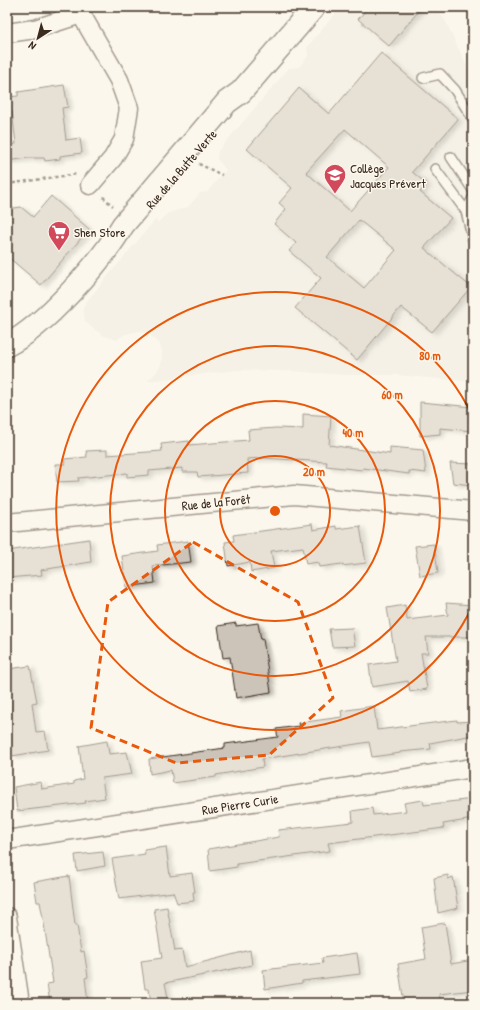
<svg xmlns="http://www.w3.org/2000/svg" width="480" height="1010" font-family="'Patrick Hand',sans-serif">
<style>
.built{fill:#ede8dd}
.building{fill:#ccc4b9;stroke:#3b2a1e;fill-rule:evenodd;filter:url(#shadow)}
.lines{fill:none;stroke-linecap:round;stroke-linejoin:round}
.lane-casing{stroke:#3b2a1e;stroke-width:12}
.street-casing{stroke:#3b2a1e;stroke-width:21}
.secondary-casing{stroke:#3b2a1e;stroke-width:25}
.path{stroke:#3b2a1e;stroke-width:2.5;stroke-dasharray:3 3;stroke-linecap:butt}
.lane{stroke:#fbf7ec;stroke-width:9}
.street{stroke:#fbf7ec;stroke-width:18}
.secondary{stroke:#fbf7ec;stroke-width:22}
.marked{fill:none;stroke:#e8590c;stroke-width:3;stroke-dasharray:8 5;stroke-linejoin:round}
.ring{fill:none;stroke:#e8590c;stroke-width:2}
.labels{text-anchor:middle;stroke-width:3;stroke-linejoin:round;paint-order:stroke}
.poi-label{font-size:13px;fill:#3b2a1e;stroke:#fbf7ec;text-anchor:start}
.street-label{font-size:13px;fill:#3b2a1e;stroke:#fbf7ec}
.centre{fill:#e8590c;stroke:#fbf7ec;stroke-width:2}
.ring-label{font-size:12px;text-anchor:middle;font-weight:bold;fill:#e8590c;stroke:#fbf7ec;stroke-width:3;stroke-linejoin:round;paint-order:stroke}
</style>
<defs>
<filter id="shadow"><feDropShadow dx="4.5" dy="2.5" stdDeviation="2" flood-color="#0004"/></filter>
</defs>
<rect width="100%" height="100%" fill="#fbf7ec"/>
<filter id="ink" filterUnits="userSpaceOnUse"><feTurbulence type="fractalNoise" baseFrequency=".025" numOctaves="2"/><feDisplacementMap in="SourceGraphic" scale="8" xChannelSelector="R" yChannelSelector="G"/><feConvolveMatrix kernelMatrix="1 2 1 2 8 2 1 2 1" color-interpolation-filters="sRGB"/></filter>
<g filter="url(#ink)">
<polygon class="built" points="341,7 436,7 445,20 473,79 473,382 396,375 345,375 289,371 237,370 147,381 155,374 161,365 162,351 159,343 150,335 139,331 125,334 117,340 104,336 91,327 85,321 83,308 86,302 155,220 158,222 168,213 188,207 200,193 207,192 226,170 217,159 218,151 289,68 299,67 308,56 307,47"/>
<g class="building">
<polygon points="369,7 422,7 389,46 358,19"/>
<path d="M381,53L458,119L412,172L427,184L420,192L451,218L424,248L471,287L432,332L401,307L357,360L295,308L321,278L289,251L296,243L274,224L286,209L279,203L292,188L247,149L299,88L329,114ZM345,129L389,167L350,211L306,172ZM359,220L396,250L364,288L327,257Z"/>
<polygon points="64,85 68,107 62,108 66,140 80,138 82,153 60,156 60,159 45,161 44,158 28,158 7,161 7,145 16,144 12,111 7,112 7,97 18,96 18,92"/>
<polygon points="51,196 89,229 41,285 7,256 7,209 21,207 33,217"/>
<polygon points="420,402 473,407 473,431 440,428 440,434 420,436"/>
<polygon points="303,414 331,416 329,445 390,454 390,447 423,450 426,473 409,471 409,474 363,468 362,470 326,466 327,462 263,458 247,459 248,473 198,477 197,472 182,472 182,468 149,471 149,475 127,477 127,473 78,478 79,481 57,482 55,464 65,464 64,459 87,457 86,451 107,450 107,455 162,451 161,444 189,441 189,445 249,440 248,430 276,428 303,429"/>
<polygon points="450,463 473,464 473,485 453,483"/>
<polygon points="312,524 313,530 336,526 336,529 360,526 366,563 342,566 342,564 319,567 318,562 306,564 303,547 271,551 274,568 251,572 250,562 228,566 225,542 234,541 233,535"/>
<polygon points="89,539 91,562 41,570 42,575 7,578 7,551"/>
<polygon points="188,541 191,562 153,566 155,583 126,587 122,556 158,551 157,545"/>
<polygon points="434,544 438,573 420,576 415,546"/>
<polygon points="446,603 473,605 473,637 426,637 428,653 421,653 427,689 410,692 408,681 372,687 369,665 396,661 387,608 405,605 407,620 448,615"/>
<polygon points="236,623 236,626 258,623 261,640 263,639 271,692 236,698 230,657 223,658 218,626"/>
<polygon points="352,628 355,646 332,647 329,629"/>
<polygon points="30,666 37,702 32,703 36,732 45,731 48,750 12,756 7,724 7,714 11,713 7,687 10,687 8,669"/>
<polygon points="374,706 377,730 457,720 457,722 473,721 473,735 430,743 431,749 400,752 400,753 372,757 369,742 262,759 263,767 216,775 216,777 173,783 171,770 150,774 149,759 225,748 225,744 278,737 276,729 299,726 298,723 342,717 341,711"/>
<polygon points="107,741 109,754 127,752 132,774 102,778 105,798 85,801 86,803 17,811 14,787 41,782 42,789 74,784 74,781 83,779 79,746"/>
<polygon points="473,799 473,819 443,824 444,828 328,843 330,851 237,864 237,867 210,871 208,849 279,837 278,830 353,822 352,811 372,808 373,815 406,811 404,803 423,800 424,805"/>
<polygon points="166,847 170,876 192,873 195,892 193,892 194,901 177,903 173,892 119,899 112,859 145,854 144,850"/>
<polygon points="103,852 105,866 77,871 75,855"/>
<polygon points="448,875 448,879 453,877 458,908 438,913 434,878"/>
<polygon points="69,876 75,925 77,925 81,952 84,951 88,977 85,978 88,1003 50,1003 47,984 53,983 44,924 40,902 37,902 34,882"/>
<polygon points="167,907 175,951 182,950 185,967 250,950 252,965 165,983 169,1003 151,1003 149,989 145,989 141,961 162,958 154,909"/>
<polygon points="445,923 451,964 473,960 473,990 439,994 441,1003 404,1003 398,964 426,959 421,927"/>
<polygon points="357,953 360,974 302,981 302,983 265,989 263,970 323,963 322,958"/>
</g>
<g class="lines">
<g class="lane-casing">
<g id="lane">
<polyline points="423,78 440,74 455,90 473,119"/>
<polyline points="451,157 473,190"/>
<polyline points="435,169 466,211"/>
<polyline points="473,198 466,211 473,240"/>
</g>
</g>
<g class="street-casing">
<g id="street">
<polyline points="82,7 81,14 119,80 129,108 124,139 113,158 90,185"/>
<polyline points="7,33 35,29 81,14"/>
<polyline points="7,523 294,495 473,511"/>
<polyline points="7,840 473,768"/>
<polyline points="7,917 20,1003"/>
</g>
</g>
<g class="secondary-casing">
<path id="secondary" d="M7,345C44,327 102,261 123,225L227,102L241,92L314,7"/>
</g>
<g class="path">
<polyline points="199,164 222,175"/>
<polyline points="7,184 77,174"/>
<polyline points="103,197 113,206"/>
</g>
<use href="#lane" class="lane"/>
<use href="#street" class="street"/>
<use href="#secondary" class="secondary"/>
</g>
</g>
<path d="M0 0H480V1010H0ZM193,542L298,602L333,698L269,755L176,763L91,728L108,602Z" fill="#fbf7ec" fill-opacity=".55" fill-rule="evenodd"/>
<path class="marked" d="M193,542L298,602L333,698L269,755L176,763L91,728L108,602Z"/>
<g class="ring">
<circle cx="275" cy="511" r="55"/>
<circle cx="275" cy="511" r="110"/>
<circle cx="275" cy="511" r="165"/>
<path d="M473 605A219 219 0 1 1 473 417"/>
</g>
<defs>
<g id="school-pin" transform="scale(1.15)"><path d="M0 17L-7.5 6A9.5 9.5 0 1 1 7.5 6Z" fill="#d1495b" stroke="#fbf7ec"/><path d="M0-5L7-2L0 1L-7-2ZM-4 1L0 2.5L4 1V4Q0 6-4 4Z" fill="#fff"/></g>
<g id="supermarket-pin" transform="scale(1.15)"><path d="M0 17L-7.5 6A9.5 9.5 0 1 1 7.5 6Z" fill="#d1495b" stroke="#fbf7ec"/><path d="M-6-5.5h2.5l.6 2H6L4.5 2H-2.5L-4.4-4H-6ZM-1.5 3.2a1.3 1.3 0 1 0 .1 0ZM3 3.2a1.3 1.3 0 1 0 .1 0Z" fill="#fff"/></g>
</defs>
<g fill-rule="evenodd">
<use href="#school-pin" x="335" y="175"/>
<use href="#supermarket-pin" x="59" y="232"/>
</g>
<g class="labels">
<g class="poi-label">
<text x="350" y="173">Collège<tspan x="350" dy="15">Jacques Prévert</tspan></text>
<text x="74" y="237">Shen Store</text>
</g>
<g class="street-label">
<text transform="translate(181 169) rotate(-49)" y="5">Rue de la Butte Verte</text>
<text transform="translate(216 502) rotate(-6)" y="5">Rue de la Forêt</text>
<text transform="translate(240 804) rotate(-9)" y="5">Rue Pierre Curie</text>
</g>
</g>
<circle cx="275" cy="511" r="6" class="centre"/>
<g class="ring-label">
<text x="430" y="360">80 m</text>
<text x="392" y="399">60 m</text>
<text x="353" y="437">40 m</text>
<text x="314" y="476">20 m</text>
</g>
<rect width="480" height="1010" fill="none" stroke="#fbf7ec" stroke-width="24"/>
<rect x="12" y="12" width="456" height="986" fill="none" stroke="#3b2a1e" stroke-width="1.5" filter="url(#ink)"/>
<g transform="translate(38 38) rotate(216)" stroke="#fbf7ec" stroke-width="3" paint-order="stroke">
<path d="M0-3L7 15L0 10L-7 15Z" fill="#3b2a1e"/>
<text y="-6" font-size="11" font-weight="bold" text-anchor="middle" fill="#3b2a1e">N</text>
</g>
</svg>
